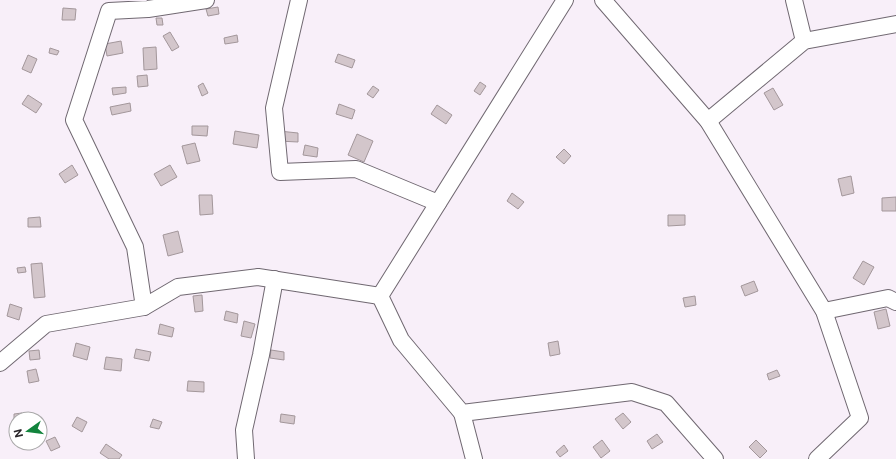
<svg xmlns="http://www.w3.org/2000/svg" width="896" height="459" font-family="'Public Sans',sans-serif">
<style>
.building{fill:#d3c6cb;stroke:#a3979b}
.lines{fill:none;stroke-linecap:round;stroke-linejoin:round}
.minor-casing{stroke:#706871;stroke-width:18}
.minor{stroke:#fff;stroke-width:16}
</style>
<rect width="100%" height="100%" fill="#f8eff9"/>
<g class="building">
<polygon points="218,7 219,14 208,16 206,9"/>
<polygon points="63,8 76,9 75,20 62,20"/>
<polygon points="156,18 162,18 163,25 157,25"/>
<polygon points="170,32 179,47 172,51 163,36"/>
<polygon points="237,35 238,42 225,44 224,38"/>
<polygon points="121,41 123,53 107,56 105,44"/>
<polygon points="156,47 157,69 144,70 143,48"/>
<polygon points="50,48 59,51 57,55 49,53"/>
<polygon points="338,54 355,60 352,68 335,62"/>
<polygon points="28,55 37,59 31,73 22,69"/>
<polygon points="147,75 148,86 138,87 137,76"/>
<polygon points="480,82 486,86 480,95 474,91"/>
<polygon points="203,83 208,93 202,96 198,86"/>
<polygon points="373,86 379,90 373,98 367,94"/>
<polygon points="126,87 126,93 113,95 112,88"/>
<polygon points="773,88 783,105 774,110 764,93"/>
<polygon points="28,95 42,104 36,113 22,104"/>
<polygon points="130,103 131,111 112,115 110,107"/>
<polygon points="339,104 355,110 352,119 336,114"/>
<polygon points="437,105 452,115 446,124 431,114"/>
<polygon points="192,126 208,126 207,136 192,135"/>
<polygon points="235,131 259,135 257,148 233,144"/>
<polygon points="279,131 298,133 298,142 278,141"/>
<polygon points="357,134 373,141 364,162 348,155"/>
<polygon points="195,143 200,161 187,164 182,146"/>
<polygon points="305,145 318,148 317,157 303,155"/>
<polygon points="564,149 571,156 564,164 556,157"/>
<polygon points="72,165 78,175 65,183 59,174"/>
<polygon points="170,165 177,177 161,186 154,174"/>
<polygon points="851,176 854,193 842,196 838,179"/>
<polygon points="512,193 524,202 518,209 507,201"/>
<polygon points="199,195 212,195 213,214 200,215"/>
<polygon points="896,197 896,211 882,211 882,198"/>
<polygon points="668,215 685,215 685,225 668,226"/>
<polygon points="40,217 41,227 28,227 28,218"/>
<polygon points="178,231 183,252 168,256 163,235"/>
<polygon points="863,261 874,267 864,285 853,278"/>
<polygon points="42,263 45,297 34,298 31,264"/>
<polygon points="25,267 26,272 18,273 17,268"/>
<polygon points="754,281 758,291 745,296 741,286"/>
<polygon points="202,295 203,311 195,312 193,296"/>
<polygon points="695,296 696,305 685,307 683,298"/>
<polygon points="10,304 22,308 19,320 7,316"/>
<polygon points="886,309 890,326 878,329 874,312"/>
<polygon points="226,311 238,314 237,323 224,320"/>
<polygon points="244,321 255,324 251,338 241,336"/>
<polygon points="160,324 174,328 172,337 158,334"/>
<polygon points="558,341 560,354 550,356 548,343"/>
<polygon points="76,343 90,347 87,360 73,356"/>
<polygon points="136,349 151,352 149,361 134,358"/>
<polygon points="39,350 40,359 30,360 29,351"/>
<polygon points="271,350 284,352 284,360 270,358"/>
<polygon points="106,357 122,359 121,371 104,369"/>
<polygon points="36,369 39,381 29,383 27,371"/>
<polygon points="777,370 780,376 769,380 767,374"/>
<polygon points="188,381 204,382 204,392 187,391"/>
<polygon points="22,413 23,419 16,419 16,428 14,428 14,414"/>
<polygon points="623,413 631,422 623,429 615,419"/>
<polygon points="281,414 295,416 294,424 280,422"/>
<polygon points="77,417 87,422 82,432 72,426"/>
<polygon points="153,419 162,422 159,429 150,427"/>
<polygon points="657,434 663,442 652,449 647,441"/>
<polygon points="55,437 60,447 51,451 46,441"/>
<polygon points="602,440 610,451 601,458 593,447"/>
<polygon points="756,440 767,451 760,458 749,447"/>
<polygon points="106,444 122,455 119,459 109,459 100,453"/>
<polygon points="564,445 568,451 560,457 556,452"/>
</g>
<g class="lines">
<g class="minor-casing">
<g id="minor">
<polyline points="299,0 274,108 280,172 356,169 438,203"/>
<polyline points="565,0 380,296 401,340 462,413 632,392 666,403 715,459"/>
<polyline points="603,0 708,121 824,311 860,418 817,459"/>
<polyline points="794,0 804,41"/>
<polyline points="708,121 804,41 896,24"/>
<polyline points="144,307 135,247 74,120 109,11 148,9 206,0"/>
<polyline points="824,311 888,298 896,302"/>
<polyline points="0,363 46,324 144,307 178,287 258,277 380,296"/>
<polyline points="462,413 474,459"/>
<polyline points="246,459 244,430 261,355 275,279"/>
</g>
</g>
<use href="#minor" class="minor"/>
</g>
<g transform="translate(28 431) rotate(256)"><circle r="19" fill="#ffffff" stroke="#a9a8a9"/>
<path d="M0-3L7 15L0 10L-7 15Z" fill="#12843d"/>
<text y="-6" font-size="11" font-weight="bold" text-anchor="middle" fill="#292529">N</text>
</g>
</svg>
